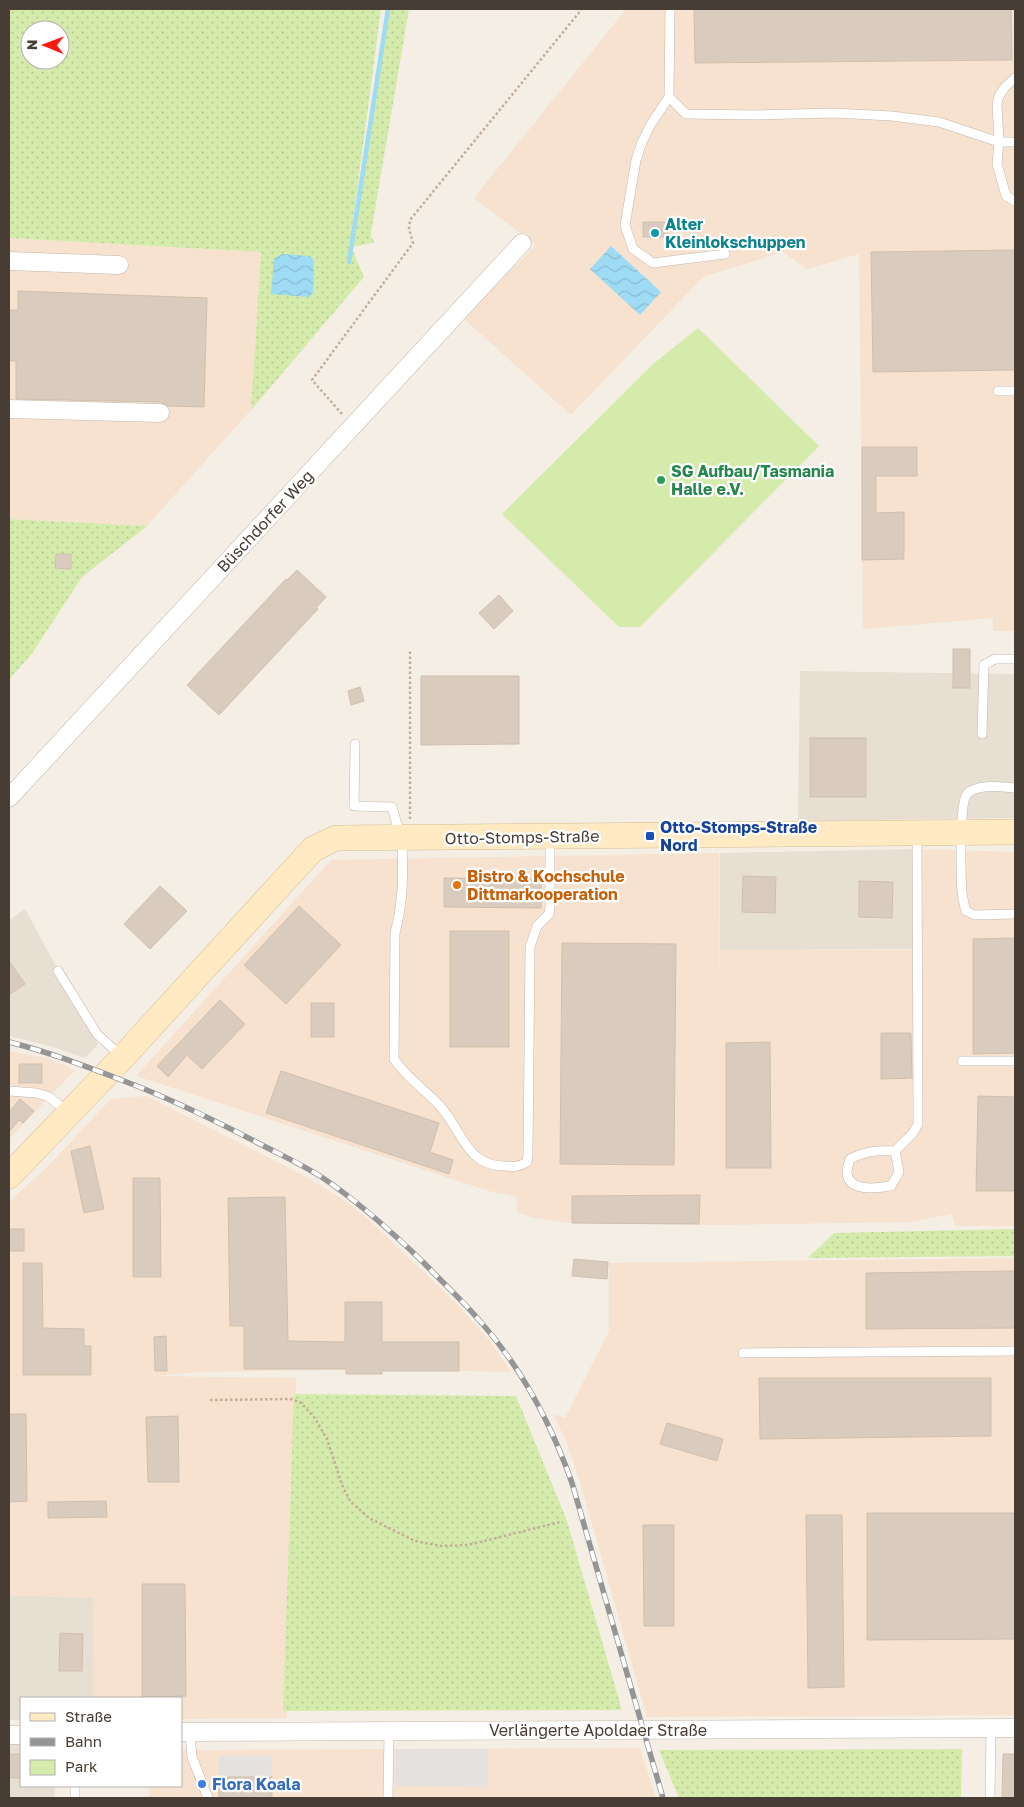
<svg xmlns="http://www.w3.org/2000/svg" width="1024" height="1807" font-family="'Golos Text',sans-serif">
<style>
.residential{fill:#e8dfd3}
.commercial{fill:#f7e2cf}
.grass{fill:url(#grass-dots);fill-rule:evenodd}
.park{fill:#d5ebab}
.parking{fill:#e4e1de}
.water{fill:url(#water-waves)}
.lines{fill:none;stroke-linecap:round;stroke-linejoin:round}
.stream{stroke:#9edbf4;stroke-width:4.5}
.building{fill:#d9cbbd;stroke:#d1bfad}
.lane-casing{stroke:#c3b7aa;stroke-width:10}
.street-casing{stroke:#c3b7aa;stroke-width:19}
.secondary-casing{stroke:#d7bd92;stroke-width:26}
.path{stroke:#c2ae98;stroke-width:2.5;stroke-dasharray:2.5 2.5;stroke-linecap:butt}
.lane{stroke:#fff;stroke-width:9}
.street{stroke:#fff;stroke-width:18}
.secondary{stroke:#ffeac4;stroke-width:25}
.rail-casing{stroke:#959595;stroke-width:5.5}
.rail{stroke:#fff;stroke-width:4;stroke-dasharray:11;stroke-linecap:butt}
.culture-dot{fill:#0f9aa8;stroke:#fff;stroke-width:2}
.leisure-dot{fill:#2e9e5b;stroke:#fff;stroke-width:2}
.transit-dot{fill:#1a4fb4;stroke:#fff;stroke-width:2}
.food-dot{fill:#e8710a;stroke:#fff;stroke-width:2}
.shop-dot{fill:#3f7fe0;stroke:#fff;stroke-width:2}
.labels{text-anchor:middle;stroke-width:4.5;stroke-linejoin:round;paint-order:stroke}
.culture-label{font-size:16px;font-weight:bold;fill:#0d838f;stroke:#fff;text-anchor:start}
.leisure-label{font-size:16px;font-weight:bold;fill:#27864d;stroke:#fff;text-anchor:start}
.street-label{font-size:16px;fill:#473d34;stroke:#fff}
.transit-label{font-size:16px;font-weight:bold;fill:#164399;stroke:#fff;text-anchor:start}
.food-label{font-size:16px;font-weight:bold;fill:#c56008;stroke:#fff;text-anchor:start}
.shop-label{font-size:16px;font-weight:bold;fill:#366cbe;stroke:#fff;text-anchor:start}
</style>
<defs>
<pattern id="grass-dots" width="8" height="8" patternUnits="userSpaceOnUse" patternTransform="scale(1.25)"><rect width="8" height="8" fill="#d5ebab"/><path d="M2 2h.1M6 6h.1" fill="none" stroke="#b8ca94" stroke-width="1.8" stroke-linecap="round"/></pattern>
<pattern id="water-waves" width="16" height="10" patternUnits="userSpaceOnUse" patternTransform="scale(1.25)"><rect width="16" height="10" fill="#9edbf4"/><path d="M0 5q4-4 8 0t8 0" fill="none" stroke="#89bdd2"/></pattern>
</defs>
<rect width="100%" height="100%" fill="#f4eee5"/>
<g class="residential">
<polygon points="800,671 1015,674 1015,818 798,821"/>
<polygon points="913,849 913,949 720,950 720,853"/>
<polygon points="25,909 98,1044 85,1058 50,1046 9,1036 9,920"/>
<polygon points="9,1595 93,1598 94,1698 21,1698 21,1720 9,1720"/>
<polygon points="21,1738 21,1786 55,1786 54,1798 9,1798 9,1739"/>
</g>
<g class="commercial">
<polygon points="626,9 1015,9 1015,631 993,631 993,618 863,629 859,254 807,269 783,252 703,277 571,415 463,318 536,245 474,198"/>
<polygon points="9,238 261,252 251,410 147,526 9,519"/>
<polygon points="913,849 1015,852 1015,1226 955,1226 952,1214 910,1222 720,1225 573,1223 533,1218 517,1212 517,1197 489,1191 136,1076 331,860 719,853 720,1025 720,950 913,950"/>
<polygon points="9,1051 46,1058 75,1070 9,1139"/>
<polygon points="146,1096 303,1175 348,1203 372,1223 454,1301 489,1340 511,1372 383,1369 200,1372 154,1376 296,1378 287,1718 181,1719 181,1698 94,1698 93,1598 9,1595 9,1202 48,1166 111,1099"/>
<polygon points="1015,1258 1015,1715 647,1717 581,1485 566,1441 553,1414 565,1418 609,1331 609,1263"/>
<polygon points="640,1748 656,1798 149,1798 149,1786 181,1786 181,1750"/>
</g>
<g class="grass">
<path d="M9,9H381L350,244L364,277L251,410L261,252L9,238ZM30,30H60V60H30Z"/>
<polygon points="386,9 409,9 371,233 371,237 375,242 353,247"/>
<polygon points="9,519 147,526 82,577 33,652 9,680"/>
<polygon points="1015,1229 1015,1256 808,1258 834,1233"/>
<polygon points="294,1394 516,1396 567,1521 622,1710 283,1711"/>
<polygon points="962,1749 961,1798 679,1798 659,1750"/>
</g>
<polygon class="park" points="698,328 819,446 640,627 619,627 502,514 653,364"/>
<g class="parking">
<polygon points="396,1749 488,1749 488,1787 396,1786"/>
<rect x="219" y="1756" width="53" height="21"/>
</g>
<g class="water">
<polygon points="611,246 661,292 640,315 590,269"/>
<polygon points="282,254 310,256 314,261 313,293 309,297 271,294 274,259"/>
</g>
<g class="lines">
<polyline class="stream" points="349,262 388,9"/>
</g>
<g class="building">
<polygon points="694,9 1011,9 1012,60 695,63"/>
<rect x="643" y="222" width="25" height="15"/>
<polygon points="1015,250 1015,370 873,372 871,252"/>
<polygon points="18,291 207,298 204,407 168,406 160,402 16,399 16,361 9,361 9,310 18,310"/>
<polygon points="862,447 917,447 917,476 876,476 876,513 904,512 904,559 862,560"/>
<polygon points="56,554 71,554 71,569 55,568"/>
<polygon points="297,570 326,597 316,608 318,609 219,715 187,685 286,579 287,580"/>
<polygon points="499,595 513,611 494,629 479,613"/>
<rect x="953" y="649" width="17" height="39"/>
<polygon points="421,676 519,676 519,744 421,745"/>
<polygon points="360,687 364,701 351,705 348,691"/>
<rect x="810" y="738" width="56" height="59"/>
<polygon points="743,876 776,877 775,913 742,912"/>
<polygon points="444,878 541,879 541,908 444,907"/>
<polygon points="859,881 893,882 892,918 859,917"/>
<polygon points="160,886 187,911 150,949 124,924"/>
<polygon points="299,906 341,945 286,1004 244,965"/>
<rect x="450" y="931" width="59" height="116"/>
<polygon points="1015,938 1015,1053 973,1054 973,939"/>
<polygon points="562,943 676,944 674,1165 560,1164"/>
<polygon points="9,961 25,984 9,995"/>
<polygon points="220,1000 245,1024 202,1069 187,1055 168,1077 157,1066"/>
<rect x="311" y="1003" width="23" height="34"/>
<polygon points="881,1033 911,1033 912,1078 881,1079"/>
<polygon points="770,1042 771,1168 726,1168 726,1043"/>
<rect x="19" y="1064" width="23" height="19"/>
<polygon points="281,1071 439,1123 430,1152 453,1160 449,1174 266,1113"/>
<polygon points="978,1096 1015,1097 1015,1191 976,1191"/>
<polygon points="20,1099 34,1111 23,1123 19,1120 9,1132 9,1112"/>
<polygon points="90,1146 104,1209 84,1213 71,1151"/>
<polygon points="133,1178 160,1178 161,1277 133,1277"/>
<polygon points="700,1195 699,1224 572,1223 572,1196"/>
<polygon points="285,1197 288,1341 345,1342 345,1302 382,1302 382,1342 459,1342 459,1371 382,1371 382,1374 346,1374 346,1369 244,1369 244,1326 230,1326 228,1198"/>
<rect x="9" y="1229" width="15" height="22"/>
<polygon points="574,1259 608,1262 607,1279 572,1276"/>
<polygon points="23,1263 42,1263 43,1328 84,1329 84,1346 91,1346 91,1375 23,1375"/>
<polygon points="1015,1271 1015,1328 866,1329 866,1273"/>
<polygon points="166,1336 167,1371 155,1371 154,1337"/>
<polygon points="759,1378 991,1378 991,1436 760,1439"/>
<polygon points="9,1414 26,1414 27,1501 9,1502"/>
<polygon points="178,1416 179,1482 148,1482 146,1417"/>
<polygon points="667,1423 723,1439 717,1461 660,1444"/>
<polygon points="106,1501 107,1517 48,1518 48,1502"/>
<polygon points="867,1513 1015,1513 1015,1639 867,1640"/>
<polygon points="806,1515 842,1515 844,1687 808,1688"/>
<polygon points="643,1525 674,1525 674,1626 644,1626"/>
<polygon points="142,1584 185,1584 186,1696 142,1697"/>
<polygon points="60,1633 83,1634 82,1671 59,1671"/>
<rect x="9" y="1754" width="12" height="24"/>
<polygon points="1003,1754 1015,1754 1015,1798 1002,1798"/>
<rect x="219" y="1777" width="53" height="21"/>
</g>
<g class="lines">
<g class="lane-casing">
<g id="lane">
<polyline points="670,9 669,97 686,114 756,115 833,113 892,116 939,122 999,142 1015,142"/>
<polyline points="1015,78 1005,87 999,96 997,104 999,142 997,164 1006,196 1015,201"/>
<polyline points="669,97 651,124 642,142 636,160 625,225 633,249 653,263 725,254"/>
<polyline points="998,391 1015,391"/>
<polyline points="982,734 984,665 995,659 1015,659"/>
<polyline points="355,744 354,806 392,807 398,828 397,835"/>
<path d="M1015,788C1001,787 978,783 967,794C959,802 961,878 962,893C963,899 964,905 966,911L975,915L1015,914"/>
<path d="M402,838C403,871 404,900 395,933L394,1059C407,1079 425,1089 440,1106C462,1130 466,1166 504,1166C513,1167 519,1167 527,1162L528,1154L530,947L537,926L549,914L550,907V837"/>
<polyline points="58,971 97,1034 121,1056"/>
<polyline points="962,1061 1015,1061"/>
<polyline points="9,1091 36,1093 47,1096 69,1112"/>
<path d="M895,1151L899,1172L891,1186C878,1188 847,1193 847,1171C847,1168 849,1163 850,1159C866,1151 877,1150 895,1151L913,1133L918,1124L917,833"/>
<polyline points="743,1353 1015,1351"/>
<polyline points="190,1732 192,1757 208,1798"/>
<polyline points="75,1798 75,1786"/>
<polyline points="388,1798 389,1731"/>
<polyline points="990,1798 991,1728"/>
</g>
</g>
<g class="street-casing">
<g id="street">
<polyline points="9,261 119,265"/>
<polyline points="9,409 160,413"/>
<polyline points="9,798 522,243"/>
<polyline points="181,1732 1015,1728"/>
<polyline points="9,1735 21,1735"/>
</g>
</g>
<g class="secondary-casing">
<polyline id="secondary" points="9,1176 122,1058 313,849 336,838 1015,832"/>
</g>
<g class="path">
<polyline points="342,414 312,380 413,243 409,229 410,220 582,9"/>
<polyline points="410,819 410,651"/>
<polyline points="210,1400 291,1399 301,1403 314,1417 327,1439 342,1485 350,1501 369,1518 415,1541 441,1546 468,1545 560,1522"/>
</g>
<use href="#lane" class="lane"/>
<use href="#street" class="street"/>
<use href="#secondary" class="secondary"/>
<g class="rail-casing">
<path id="rail" d="M9,1042C53,1053 95,1070 137,1086C179,1103 220,1123 260,1144C281,1155 303,1165 323,1178C360,1203 392,1232 424,1263C442,1282 462,1300 479,1320C521,1367 551,1423 572,1483L663,1798"/>
</g>
<use href="#rail" class="rail"/>
</g>
<circle class="culture-dot" cx="655" cy="233" r="5"/>
<circle class="leisure-dot" cx="661" cy="480" r="5"/>
<rect class="transit-dot" x="645" y="831" width="10" height="10" rx="2.5"/>
<circle class="food-dot" cx="457" cy="885" r="5"/>
<circle class="shop-dot" cx="202" cy="1784" r="5"/>
<g class="labels">
<g class="culture-label">
<text x="665" y="230">Alter<tspan x="665" dy="18">Kleinlokschuppen</tspan></text>
</g>
<g class="leisure-label">
<text x="671" y="477">SG Aufbau/Tasmania<tspan x="671" dy="18">Halle e.V.</tspan></text>
</g>
<g class="street-label">
<text transform="translate(265 521) rotate(-47)" y="6">Büschdorfer Weg</text>
<text transform="translate(522 837) rotate(-1)" y="6">Otto-Stomps-Straße</text>
<text x="598" y="1736">Verlängerte Apoldaer Straße</text>
</g>
<g class="transit-label">
<text x="660" y="833">Otto-Stomps-Straße<tspan x="660" dy="18">Nord</tspan></text>
</g>
<g class="food-label">
<text x="467" y="882">Bistro &amp; Kochschule<tspan x="467" dy="18">Dittmarkooperation</tspan></text>
</g>
<g class="shop-label">
<text x="212" y="1790">Flora Koala</text>
</g>
</g>
<rect width="1024" height="1807" fill="none" stroke="#473d34" stroke-width="20"/>
<rect x="20" y="1697" width="162" height="90" fill="#ffffff" stroke="#b5b1ae"/>
<rect x="30" y="1713" width="25" height="8" fill="#ffeac4" stroke="#b5b1ae"/>
<text x="65" y="1722" font-size="15" fill="#473d34">Straße</text>
<rect x="30" y="1738" width="25" height="8" fill="#959595" stroke="#b5b1ae"/>
<text x="65" y="1747" font-size="15" fill="#473d34">Bahn</text>
<rect x="30" y="1760" width="25" height="15" fill="#d5ebab" stroke="#b5b1ae"/>
<text x="65" y="1772" font-size="15" fill="#473d34">Park</text>
<g transform="translate(45 45) rotate(271)"><circle r="24" fill="#ffffff" stroke="#b5b1ae"/>
<path d="M0-4L9 19L0 12L-9 19Z" fill="#ff1911"/>
<text y="-8" font-size="14" font-weight="bold" text-anchor="middle" fill="#473d34">N</text>
</g>
</svg>
